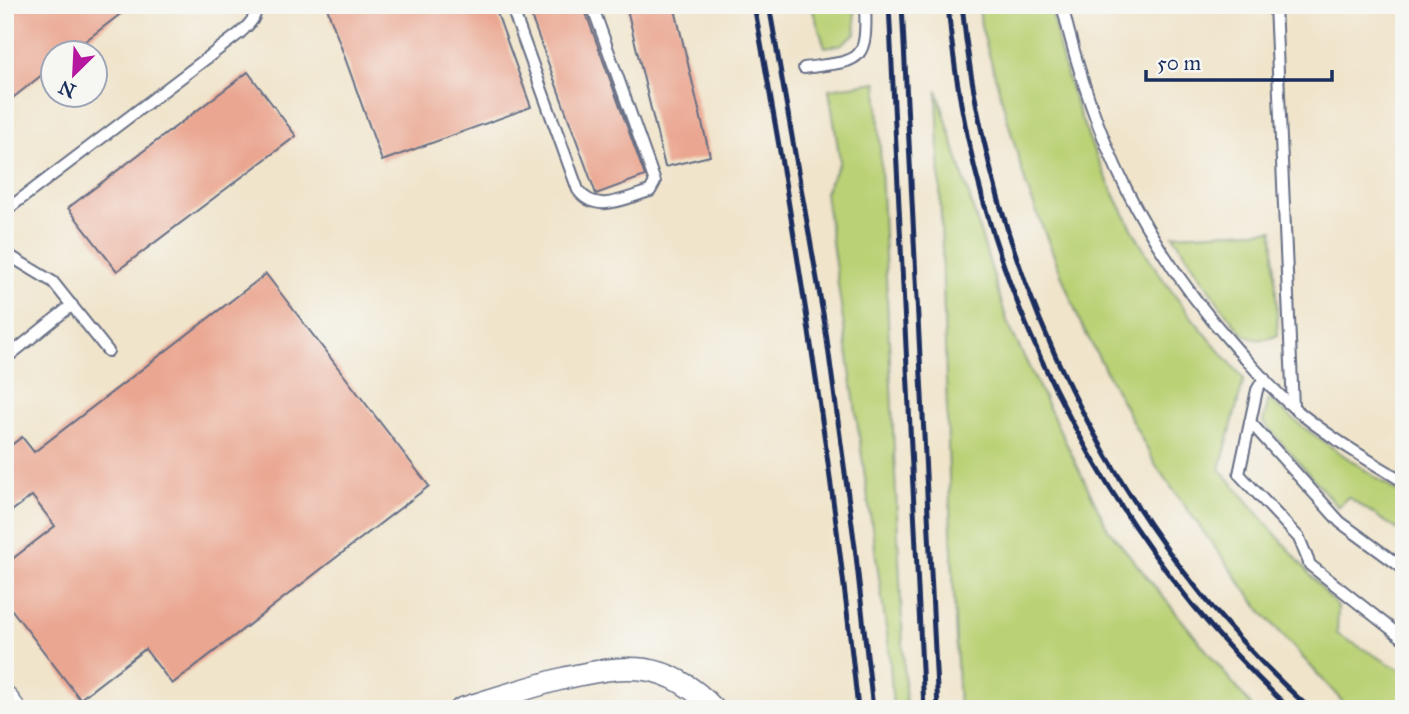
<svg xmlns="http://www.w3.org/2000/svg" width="1409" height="714" font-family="'IM FELL Great Primer',serif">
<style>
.green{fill:#bad175;stroke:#6a806a;stroke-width:2}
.building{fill:#eaa690}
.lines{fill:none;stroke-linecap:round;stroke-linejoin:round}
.lane-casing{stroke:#666e84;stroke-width:14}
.street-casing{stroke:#666e84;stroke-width:24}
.lane{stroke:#fff;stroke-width:10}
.street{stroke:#fff;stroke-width:21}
.rail{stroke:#1b2f5e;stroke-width:5}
</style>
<rect width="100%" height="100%" fill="#f6f6f2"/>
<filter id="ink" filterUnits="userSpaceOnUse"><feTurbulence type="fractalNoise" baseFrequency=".0143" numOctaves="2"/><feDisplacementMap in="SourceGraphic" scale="14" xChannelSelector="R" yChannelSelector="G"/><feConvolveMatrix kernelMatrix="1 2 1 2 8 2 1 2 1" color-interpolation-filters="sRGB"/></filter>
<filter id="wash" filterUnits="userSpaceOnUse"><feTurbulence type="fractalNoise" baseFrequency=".00686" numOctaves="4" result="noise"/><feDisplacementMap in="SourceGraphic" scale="28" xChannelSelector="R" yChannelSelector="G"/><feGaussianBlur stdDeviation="1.57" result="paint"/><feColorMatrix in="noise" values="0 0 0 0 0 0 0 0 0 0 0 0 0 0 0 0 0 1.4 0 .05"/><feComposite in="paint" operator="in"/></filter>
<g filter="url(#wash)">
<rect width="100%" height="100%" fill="#f0e4ca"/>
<g class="green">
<polygon points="811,5 854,5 856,33 840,45 825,47"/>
<path d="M979,5H1051C1064,90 1101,175 1143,248C1171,296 1209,338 1244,379L1220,469L1338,607L1337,634L1404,672V709H1351L1342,701L1261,611L1156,466L1080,322L1026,185L981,26Z"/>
<polygon points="877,82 906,709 893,709 889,649 825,192 840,161 829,89"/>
<polygon points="937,90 1008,324 1108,529 1254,709 959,709 950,508"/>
<path d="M1273,230L1278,335C1269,339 1257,342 1247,336C1228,323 1189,257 1173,235Z"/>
<polygon points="1269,399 1307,430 1404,497 1404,534 1348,497 1338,507 1263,422"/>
</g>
<g id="blocks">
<g class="building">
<polygon points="5,5 132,5 71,52 52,52 52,67 5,104"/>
<polygon points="326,5 494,5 531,107 382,161"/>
<polygon points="527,5 583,5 645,176 596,194"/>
<polygon points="626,5 674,5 710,156 665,167"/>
<polygon points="248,72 296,136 117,271 68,208"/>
<polygon points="266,274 429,486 172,684 145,649 80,699 5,601 5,560 7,563 55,526 32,496 5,516 5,450 22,437 34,452"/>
</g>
</g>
</g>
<g filter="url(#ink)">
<use href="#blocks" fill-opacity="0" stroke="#666e84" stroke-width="2"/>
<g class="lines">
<g class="lane-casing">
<g id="lane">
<path d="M511,5L578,190C596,215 625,198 650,191L655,182L592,5"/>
<path d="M1062,5C1094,140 1142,243 1235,347C1253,367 1272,390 1294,408C1327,436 1367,459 1404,482"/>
<polyline points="1275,5 1293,407"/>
<path d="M804,68C858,60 868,66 865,5"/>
<path d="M5,211L240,33C248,25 258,18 255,5"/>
<polyline points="5,253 53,282 108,351"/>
<polyline points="5,359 72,305"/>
<polyline points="1264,378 1257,390 1239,474 1299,538 1310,565 1404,639"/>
<polyline points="1250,422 1340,522 1404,569"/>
</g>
</g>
<g class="street-casing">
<g id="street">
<polyline points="5,696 15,709"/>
<path d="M461,709C496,698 530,687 565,678C627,664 667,659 714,709"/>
</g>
</g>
<use href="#lane" class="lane"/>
<use href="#street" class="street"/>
<g class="rail">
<path d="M754,5C797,239 833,472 858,709"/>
<polyline points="769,5 825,325 855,547 873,709"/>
<polyline points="889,5 924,709"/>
<polyline points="902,5 938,709"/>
<path d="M948,5C970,269 1097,528 1290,709"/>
<path d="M962,5C989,273 1110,527 1310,709"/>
</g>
</g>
</g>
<rect width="1409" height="714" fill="none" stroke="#f6f6f2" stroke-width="28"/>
<g transform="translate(74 74) rotate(204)"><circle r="33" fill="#f6f6f2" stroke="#9ea6b7" stroke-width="2"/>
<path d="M0-5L12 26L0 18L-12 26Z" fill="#b5179e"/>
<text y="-10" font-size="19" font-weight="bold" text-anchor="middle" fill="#1b2f5e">N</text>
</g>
<path d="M1146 70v10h186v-10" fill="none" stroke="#1b2f5e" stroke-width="3.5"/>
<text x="1157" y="70" font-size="21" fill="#1b2f5e" stroke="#f6f6f2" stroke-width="5" paint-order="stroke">50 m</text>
</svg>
